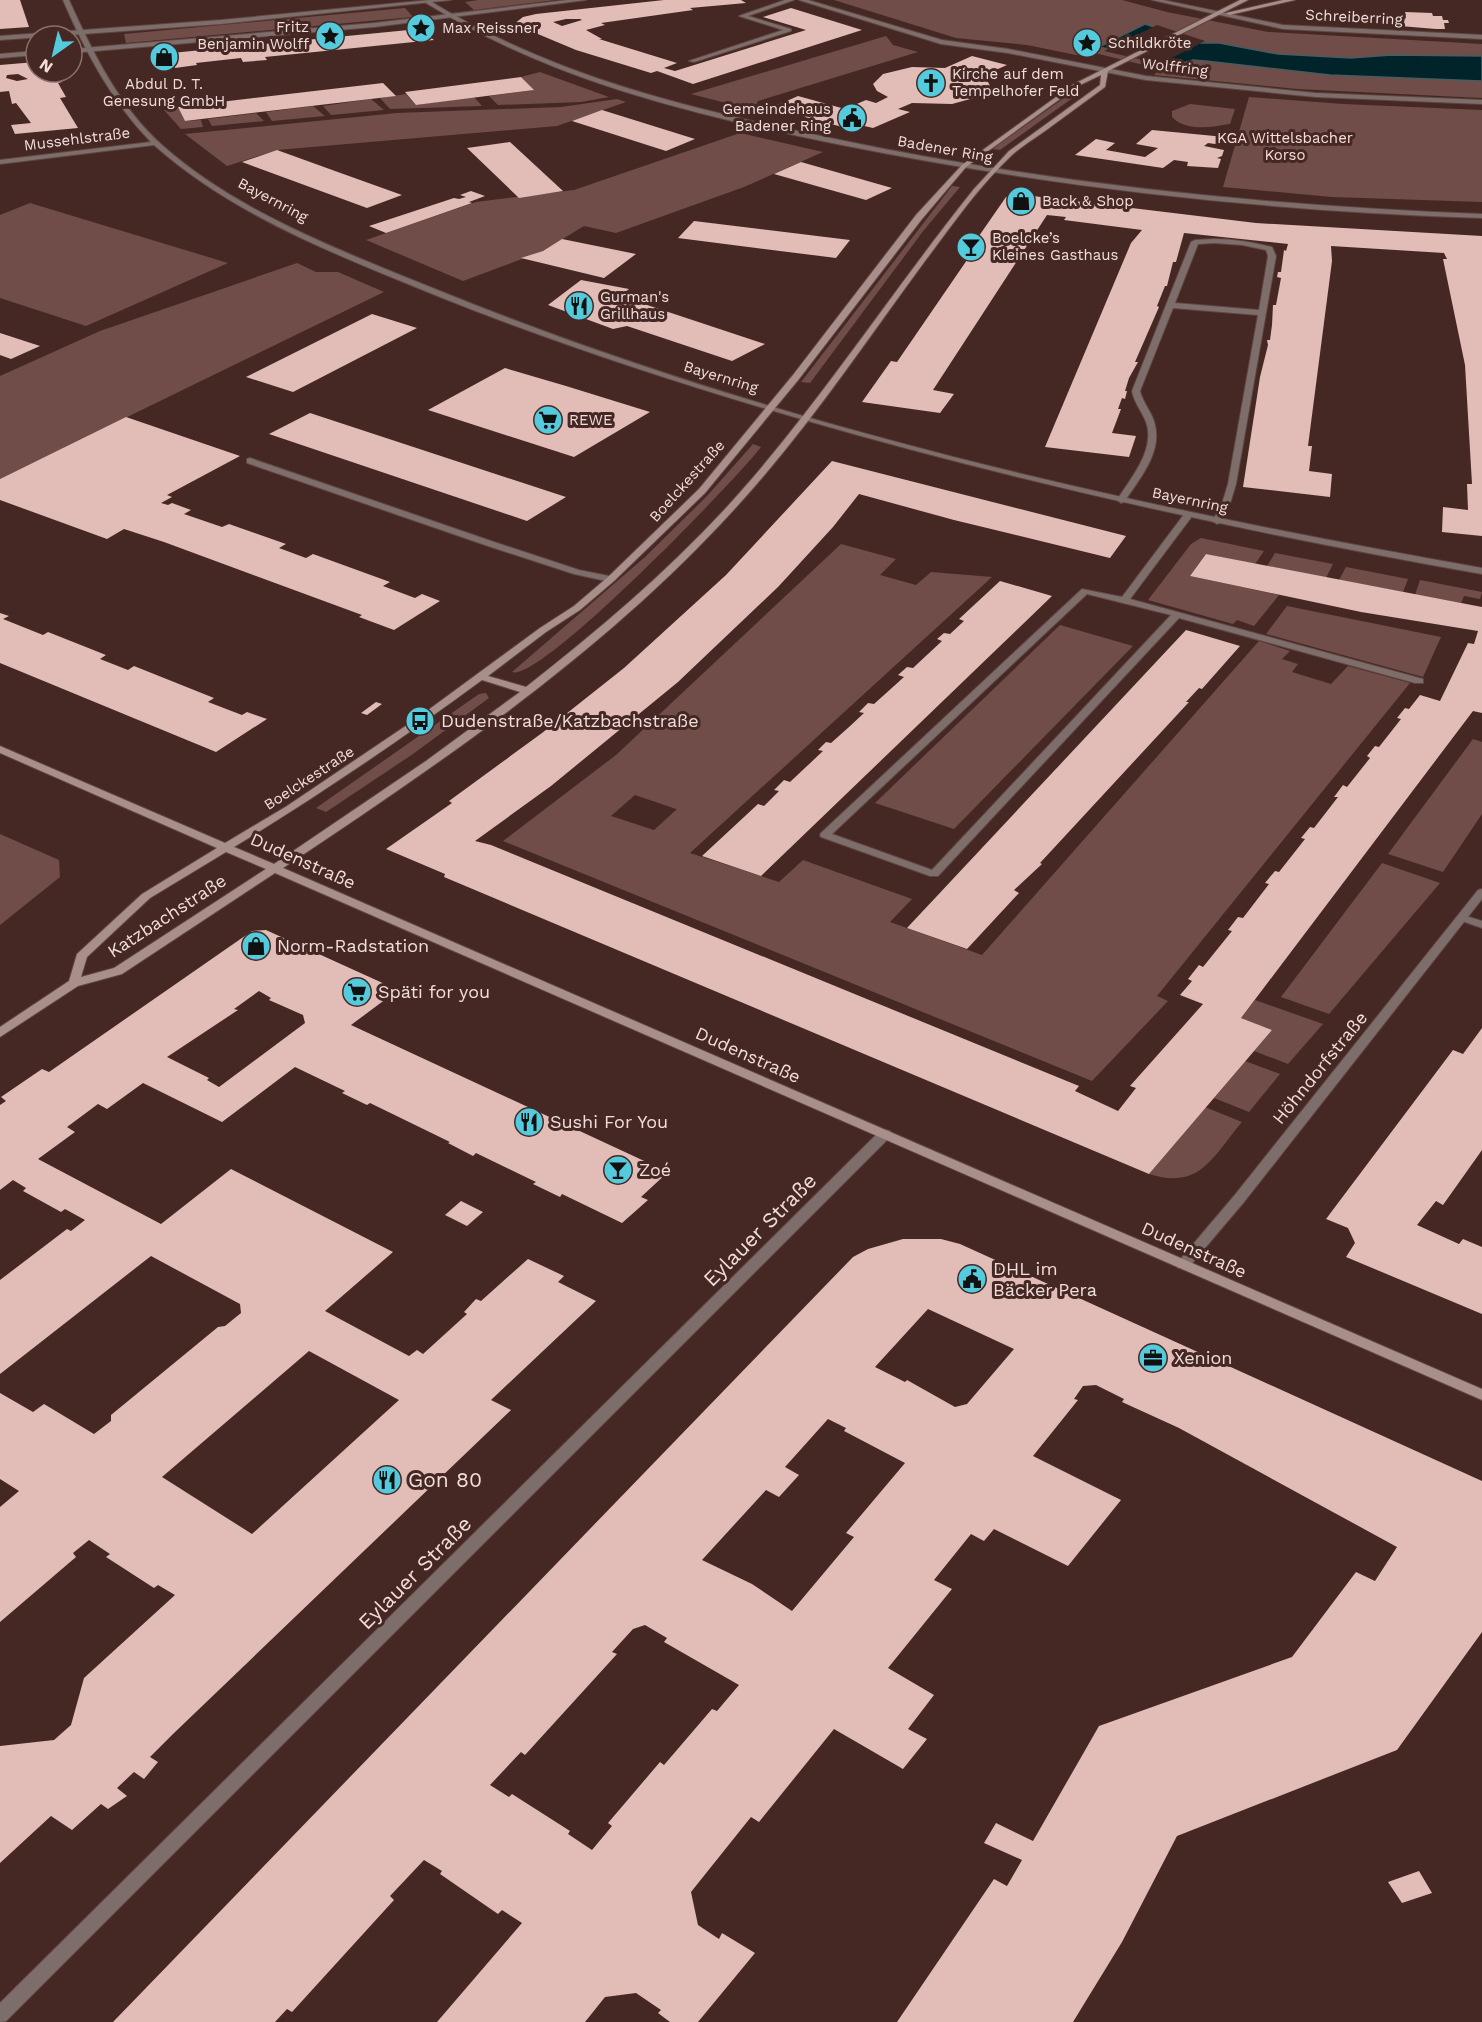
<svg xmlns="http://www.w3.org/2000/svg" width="1482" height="2022" font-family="'Work Sans',sans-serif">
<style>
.green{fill:#704d48;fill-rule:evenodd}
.water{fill:#00242a;stroke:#485c5f;stroke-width:1.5}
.pier{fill:#452824}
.building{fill:#e2bcb7;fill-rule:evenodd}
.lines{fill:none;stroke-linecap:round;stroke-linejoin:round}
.service-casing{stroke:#614541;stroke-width:2}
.minor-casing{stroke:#614541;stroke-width:2}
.tertiary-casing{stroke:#614541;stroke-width:2}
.secondary-casing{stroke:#614541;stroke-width:2}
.service{fill:#7d6e6b;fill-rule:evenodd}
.minor{fill:#7d6e6b;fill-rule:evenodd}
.tertiary{fill:#7d6e6b;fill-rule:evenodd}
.secondary{fill:#a88f8c;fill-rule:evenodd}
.labels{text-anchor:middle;stroke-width:6;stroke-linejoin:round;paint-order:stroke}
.far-street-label{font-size:15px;fill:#f1ddda;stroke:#452824}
.far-poi-label{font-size:15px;fill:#f1ddda;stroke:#452824;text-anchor:start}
.far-park-label{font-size:15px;fill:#f9dbd7;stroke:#452824}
.poi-label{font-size:18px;fill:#f1ddda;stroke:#452824;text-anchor:start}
.street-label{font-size:18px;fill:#f1ddda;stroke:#452824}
.near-street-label{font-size:21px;fill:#f1ddda;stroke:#452824}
.near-poi-label{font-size:21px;fill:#f1ddda;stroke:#452824;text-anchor:start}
</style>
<rect width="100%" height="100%" fill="#452824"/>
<g class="green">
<polygon points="478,0 556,0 474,10 465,2"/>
<polygon points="834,0 1122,0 1167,12 1268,32 1482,44 1482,98 1297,89 1154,75 1159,70 1156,68 1099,54 1076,55 1027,45 956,38"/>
<polygon points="405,8 413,17 126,43 124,34"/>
<polygon points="886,36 893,45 918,52 758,101 756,105 762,107 757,111 691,94"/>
<polygon points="540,72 609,97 581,102 498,105 489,96 533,90 521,77"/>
<polygon points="406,94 416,105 474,97 482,106 390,109 380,98"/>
<polygon points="1067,96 1074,97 1000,150 992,149"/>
<polygon points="1249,97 1343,104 1482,110 1482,202 1332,197 1223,187"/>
<polygon points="371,99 384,110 331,115 323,106"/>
<polygon points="617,99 626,102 557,126 277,150 227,166 185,134 397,113 561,107"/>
<path d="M1190,104L1235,109L1230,124C1212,127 1186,132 1172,117V111Z"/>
<polygon points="313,106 325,116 272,121 266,112"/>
<polygon points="179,108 185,121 201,120 203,127 181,129 164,110"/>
<polygon points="256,113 264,121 212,126 208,119"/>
<polygon points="740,133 823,152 744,187 616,233 584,226 543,251 463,281 366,240 476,202 574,190"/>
<polygon points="952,186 960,187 924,230 810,383 801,382"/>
<polygon points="30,203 228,263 86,326 0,298 0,215"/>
<polygon points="297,263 316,272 338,272 384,292 0,479 0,376 100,331"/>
<path d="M753,444L761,447C737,479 540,683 512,672L645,557L707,496Z"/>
<polygon points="1201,538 1264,551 1255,564 1206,554 1190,576 1279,595 1254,626 1237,620 1233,624 1148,600 1191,544"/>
<path d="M841,544L896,559L880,575L916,585L931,572L992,577L690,853L779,882L803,860L912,899L890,922L982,955L1259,641L1290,651L1282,659L1298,664L1292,672L1331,684L1348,666L1410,683L1157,996L1168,1001L1092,1081L503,841L616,755ZM635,795L676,809H677L654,830L611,816Z"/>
<polygon points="1275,553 1333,564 1326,578 1267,566"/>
<polygon points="1346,567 1408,579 1403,592 1339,580"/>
<polygon points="1420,580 1482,592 1480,599 1464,596 1461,603 1415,595"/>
<polygon points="1287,606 1441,637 1423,677 1266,634"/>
<polygon points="1060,625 1133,646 954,829 875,803"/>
<polygon points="486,693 489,698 413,754 326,812 316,808 479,694"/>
<polygon points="1473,739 1482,742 1482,814 1443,872 1388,854"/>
<polygon points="0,834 59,860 60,877 0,925"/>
<polygon points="1382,863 1440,883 1329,1014 1281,997"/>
<polygon points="1255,1000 1323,1024 1288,1064 1254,1051 1272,1030 1241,1018"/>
<polygon points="1245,1061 1280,1074 1249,1112 1214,1098"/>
<path d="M1205,1107L1242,1122C1212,1157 1201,1190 1149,1174Z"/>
</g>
<polygon class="water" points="1145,24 1201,43 1219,43 1278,54 1351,58 1391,55 1482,56 1482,81 1330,75 1206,61 1193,60 1179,64 1099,47"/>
<polygon class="pier" points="1157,25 1205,41 1160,64 1104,51"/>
<g class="building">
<polygon points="0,0 20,0 29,27 0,29"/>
<path d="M664,0H741L746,3L690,8L693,10L601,23L605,25L586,30L602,39H599L677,63L664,68L675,71L806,30L763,17L791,8L862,30L693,84L657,71L651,73L576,50L514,24L523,17L536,14ZM566,19H580L582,20L562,26L553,22Z"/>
<polygon points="1405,12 1432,13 1433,16 1442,16 1443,20 1448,20 1449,23 1444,23 1445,29 1436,29 1400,26 1399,21 1393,21 1392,18 1398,18 1397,14 1406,15"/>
<polygon points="419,29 434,40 265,57 267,60 243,62 241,58 196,63 197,65 175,68 174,65 155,67 151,55"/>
<polygon points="972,56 1007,65 980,77 988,82 991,88 985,95 952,104 912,103 898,109 910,112 873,128 860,125 850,129 771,108 798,96 845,109 866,100 876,103 888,97 877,91 873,84 883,74 912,67 945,68"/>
<path d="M36,62V72L57,74L62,82L58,83L66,97L60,98L78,128L15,134L11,125L31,123L16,103L12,104L9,91L0,92V65ZM18,74L28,79L17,81L6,78L7,75Z"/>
<polygon points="521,77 534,90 416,105 405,92"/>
<polygon points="383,83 396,96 185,121 178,107"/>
<polygon points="602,110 695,139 666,151 572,121"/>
<polygon points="1152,130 1225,137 1215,144 1208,143 1204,146 1224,150 1222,156 1217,158 1221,159 1218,168 1187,166 1188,162 1174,160 1163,168 1075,155 1096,139 1115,143 1106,150 1145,157 1158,148 1136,144"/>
<polygon points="510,142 563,191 519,198 467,148"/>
<polygon points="277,150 335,171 402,195 367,208 242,162"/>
<polygon points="801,162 892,188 866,200 774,174"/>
<polygon points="471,191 485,196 469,202 472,203 386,233 369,226 454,198 459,199 466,197 460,195"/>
<polygon points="1016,194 1256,223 1482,236 1482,536 1442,532 1443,507 1468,510 1467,484 1472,484 1465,365 1443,259 1447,259 1444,253 1331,246 1332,261 1308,446 1312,446 1309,471 1332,474 1330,497 1243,487 1260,377 1268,345 1267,340 1270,340 1272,325 1273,305 1276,305 1281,278 1277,277 1278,272 1281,272 1284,250 1286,251 1288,244 1184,233 1176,262 1173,262 1167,286 1165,286 1157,306 1159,307 1135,362 1138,362 1129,378 1125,391 1127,391 1125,399 1122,398 1118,409 1121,409 1112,433 1136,436 1129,457 1045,447 1131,243 1142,230 1064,220 1066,217 1047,215 933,390 954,394 940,413 862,402 891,361 897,362 967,260 963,259 1006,197"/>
<polygon points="694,221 850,240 836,258 678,238"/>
<polygon points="562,239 636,254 604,278 521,258 543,251"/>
<polygon points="581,280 629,289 620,296 765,344 732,361 627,326 613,329 548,305"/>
<polygon points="372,314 417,328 293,392 246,377"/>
<polygon points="0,333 40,346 11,359 0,355"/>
<polygon points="505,368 566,386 650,412 574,457 428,410"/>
<polygon points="310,413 566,497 527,521 269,434"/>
<polygon points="126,417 240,456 167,495 172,497 161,503 168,505 172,503 191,510 184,514 222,527 229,524 286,544 279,548 306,558 313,554 390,582 383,586 415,598 422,594 440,601 394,630 359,617 362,615 164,542 124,529 107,539 0,500 0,479"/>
<polygon points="832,461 1126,536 1110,558 954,520 859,494 833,527 778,587 678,682 551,786 475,841 491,845 1079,1086 1075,1091 1118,1111 1136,1088 1130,1086 1203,1004 1180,995 1192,981 1188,979 1199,965 1203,967 1232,931 1228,930 1238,917 1243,918 1269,884 1265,883 1275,871 1279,872 1305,839 1301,838 1310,827 1314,828 1338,797 1334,797 1343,785 1347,787 1370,758 1367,756 1375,746 1379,747 1401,719 1397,718 1405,708 1409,709 1420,695 1440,701 1468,643 1474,644 1478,631 1361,612 1190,576 1206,554 1482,607 1482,713 1473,711 1241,1018 1272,1030 1149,1174 444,877 445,874 386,849 452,803 449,801 542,733 624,668 726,575"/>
<polygon points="1000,581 1052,596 761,876 702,856 758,804 764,806 779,791 774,790 784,780 790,782 823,751 818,750 826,742 831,743 849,727 864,713 859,712 868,703 874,704 904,677 898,675 907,667 913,668 928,654 942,641 937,639 944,633 950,634 964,621 959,619"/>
<polygon points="0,613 9,616 3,619 43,635 48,632 106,655 100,659 128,670 134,666 214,698 208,702 242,715 247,712 267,719 216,752 0,663"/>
<polygon points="1186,630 1240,646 1202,689 1199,688 1186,702 1189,702 1040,863 1042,864 1014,890 1019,893 967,949 907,928"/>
<polygon points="376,702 382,704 367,715 361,713"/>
<path d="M266,930L398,990L351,1025L668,1172L641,1197L648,1200L622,1223L562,1194L560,1197L533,1184L536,1182L476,1153L473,1156L448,1143L450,1142L370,1103L367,1105L342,1093L345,1091L295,1067L222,1122L143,1083L107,1109L98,1104L67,1127L75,1132L38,1159L161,1224L231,1169L393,1252L325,1311L409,1356L417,1350L423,1354L467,1314L464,1312L476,1299L481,1301L528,1259L564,1276L558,1282L596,1301L491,1400L511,1410L173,1734L150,1757L158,1762L144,1779L134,1772L117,1788L127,1796L108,1809L101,1804L72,1830L51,1816L0,1863V1746L54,1740L71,1725L84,1678L175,1595L158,1585L154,1588L106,1557L110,1554L89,1540L73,1553L76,1557L0,1622V1507L19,1491L0,1479V1393L33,1412L44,1404L94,1434L111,1421V1415L218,1327L225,1326L241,1313L240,1304L151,1256L0,1374V1280L67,1229L71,1231L85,1220L65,1209L61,1212L23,1191L26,1188L13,1180L0,1190V1105L6,1101L1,1097L42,1069L49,1072L252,931ZM259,991L271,998L269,1000L303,1015L305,1023L219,1087L207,1080L209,1078L167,1057L238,1010L234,1009ZM309,1351L399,1400L252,1534L162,1477Z"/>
<polygon points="1482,1028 1482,1150 1443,1205 1436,1201 1417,1225 1459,1244 1463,1239 1482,1247 1482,1314 1346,1257 1355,1243 1348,1228 1326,1219 1453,1050 1463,1054"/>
<polygon points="461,1201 483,1212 467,1226 445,1215"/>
<path d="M903,1239H941L960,1244L1482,1481V1632L1397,1750L1177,1836L1122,1942L1073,2022H897L994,1879L1007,1886L1022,1860L984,1843L996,1823L1033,1841L1099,1726L1292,1657L1356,1572L1375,1581L1397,1547L1179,1428L1122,1402L1124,1399L1096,1385L1083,1386L1074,1399L1078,1400L1033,1456L1121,1500L1068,1566L994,1529L984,1541L971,1534L934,1580L952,1589L888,1668L934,1695L908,1729L927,1739L903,1769L834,1729L759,1822L751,1817L691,1892L698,1925L719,1939L722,1933L755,1953L698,2022H670L658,2013L661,2010L636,1993L605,1997L585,2022H437L522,1923L502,1910L498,1914L440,1874L442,1871L424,1860L390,1896L394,1900L292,2012L287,2009L275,2022H113L853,1257L868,1249ZM928,1309L1014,1349L967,1404L955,1407L907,1380L905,1382L875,1367ZM828,1419L846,1428L844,1431L905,1463L846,1533L854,1537L792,1611L752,1584L702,1560L766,1490L779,1497L799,1475L785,1467ZM645,1625L667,1638L664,1642L739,1685L717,1711L712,1709L664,1765L660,1762L608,1823L612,1826L592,1850L568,1834L570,1831L512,1794L509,1797L490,1785L521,1752L525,1755L617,1654L612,1652L633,1629Z"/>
<polygon points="1419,1871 1432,1893 1402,1903 1388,1882"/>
</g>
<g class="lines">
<g class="service-casing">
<g id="service">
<polygon points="785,0 794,0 748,16 791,29 791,31 694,62 689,61 783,30 739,16"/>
<path d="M1214,239C1234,239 1252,242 1272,247L1276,256L1236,484L1229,507L1220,523L1217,524L1212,521L1221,507L1228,484L1258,315L1173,308L1140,391C1143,404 1153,413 1155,425C1162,453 1139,480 1124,502L1121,503L1117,500C1131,478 1156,449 1146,422C1142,411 1134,403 1132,391L1191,242L1195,240ZM1214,243L1242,245L1266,250L1268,256L1259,310L1175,303L1198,244Z"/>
<polygon points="250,458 494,542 579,570 614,577 616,579 611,582 574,574 488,546 247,463 247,459"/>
<path d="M1188,512L1193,515L1130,599L1423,679V683H1415L1179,618L938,876H930L821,837L820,835L821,833L1082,589L1122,597L1185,513ZM1087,594L1171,615L932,870L832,834Z"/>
<polygon points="1463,915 1482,921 1482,928 1459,920 1457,918"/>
</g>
</g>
<g class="minor-casing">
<g id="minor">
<path d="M63,0H69C92,51 119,107 162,145C238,213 346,253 440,291C773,426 1129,506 1482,568V574C1255,534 1030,485 808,421C683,385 560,345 440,297C342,257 235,217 154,145L0,164V160L151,142C112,102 85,51 63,0Z"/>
<polygon points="799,0 808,0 942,40 1008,49 1146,76 1316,93 1482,100 1482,104 1316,97 1146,80 1008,53 941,44"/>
<polygon points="1152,0 1163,0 1283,25 1482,35 1482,39 1283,29"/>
<path d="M426,1H430C558,79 695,110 840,140C1052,184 1266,206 1482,214V218C1265,211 1050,187 837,144C692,114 554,82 426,3Z"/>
<polygon points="1482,889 1482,899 1244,1202 1188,1268 1178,1268 1176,1265 1178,1262 1234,1196 1478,890"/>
<polygon points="885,1130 890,1131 891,1134 890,1137 6,2021 0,2022 0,2003 880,1131"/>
</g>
</g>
<g class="tertiary-casing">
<g id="tertiary">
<polygon points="430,0 451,0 221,24 0,40 0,36 221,20"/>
<polygon points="568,0 586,0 374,27 72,53 72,49 374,23"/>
<polygon points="36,51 36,55 0,58 0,54"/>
</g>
</g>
<g class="secondary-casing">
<g id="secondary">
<path d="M1240,0H1248L1108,71L1105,87C1085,102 1065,116 1045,131C1034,139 1022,146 1012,155C979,186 952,225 925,261C869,337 817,415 755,486C622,640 451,756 283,868L1482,1389V1400L275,873L122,974L78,986L0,1037V1027L69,981L77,954L142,894L217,848L0,753V746L225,843L287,806L416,719L540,628L574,606L608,577L699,489L793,375L916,215L962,165L1074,84ZM1101,75L1100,85L1009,151L974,189C897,285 830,388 750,481C684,558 605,625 526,687L488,676L546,632L580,610L614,581L705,493L799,379L922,219L966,167L1078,86ZM482,680L520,692L426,761L274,864L234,847C319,795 402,739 482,680ZM226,852L266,869L114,968L81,977L87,957L150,898Z"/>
<polygon points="1283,0 1295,0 1229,15 1226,13"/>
</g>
</g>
<use href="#service" class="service"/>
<use href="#minor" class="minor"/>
<use href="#tertiary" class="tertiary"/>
<use href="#secondary" class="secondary"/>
</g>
<defs>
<g id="sight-disc" transform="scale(1.5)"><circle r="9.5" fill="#54cadd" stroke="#452824"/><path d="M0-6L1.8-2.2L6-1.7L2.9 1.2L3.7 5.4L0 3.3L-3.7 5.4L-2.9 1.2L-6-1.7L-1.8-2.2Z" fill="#111"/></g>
<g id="shop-disc" transform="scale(1.5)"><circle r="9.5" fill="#54cadd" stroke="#452824"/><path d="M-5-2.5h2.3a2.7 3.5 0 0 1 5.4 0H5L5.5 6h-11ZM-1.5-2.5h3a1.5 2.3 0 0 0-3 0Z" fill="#111"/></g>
<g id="church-disc" transform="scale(1.5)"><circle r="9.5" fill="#54cadd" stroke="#452824"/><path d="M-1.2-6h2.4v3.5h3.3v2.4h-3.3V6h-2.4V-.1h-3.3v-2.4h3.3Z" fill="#111"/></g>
<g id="civic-disc" transform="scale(1.5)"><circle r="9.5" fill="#54cadd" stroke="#452824"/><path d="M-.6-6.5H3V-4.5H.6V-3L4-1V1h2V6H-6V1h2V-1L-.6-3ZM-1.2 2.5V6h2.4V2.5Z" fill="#111"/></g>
<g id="bar-disc" transform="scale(1.5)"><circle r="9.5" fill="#54cadd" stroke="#452824"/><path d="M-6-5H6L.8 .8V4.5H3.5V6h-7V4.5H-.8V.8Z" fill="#111"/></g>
<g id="restaurant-disc" transform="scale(1.5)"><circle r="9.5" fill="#54cadd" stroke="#452824"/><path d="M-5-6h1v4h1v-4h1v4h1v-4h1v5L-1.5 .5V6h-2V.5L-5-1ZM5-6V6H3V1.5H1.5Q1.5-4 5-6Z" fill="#111"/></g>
<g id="supermarket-disc" transform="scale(1.5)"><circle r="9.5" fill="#54cadd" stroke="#452824"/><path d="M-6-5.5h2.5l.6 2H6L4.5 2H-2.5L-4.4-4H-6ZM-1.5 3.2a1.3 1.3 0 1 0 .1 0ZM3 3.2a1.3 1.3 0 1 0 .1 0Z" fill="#111"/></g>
<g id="bus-disc" transform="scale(1.5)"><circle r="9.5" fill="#54cadd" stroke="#452824"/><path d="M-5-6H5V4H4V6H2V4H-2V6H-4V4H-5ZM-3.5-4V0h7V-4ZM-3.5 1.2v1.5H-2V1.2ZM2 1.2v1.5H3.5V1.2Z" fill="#111"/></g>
<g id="office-disc" transform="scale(1.5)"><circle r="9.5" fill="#54cadd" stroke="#452824"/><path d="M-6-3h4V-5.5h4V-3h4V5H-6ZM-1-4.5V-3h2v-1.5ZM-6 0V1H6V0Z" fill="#111"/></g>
</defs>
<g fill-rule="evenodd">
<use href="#sight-disc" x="421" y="28"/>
<use href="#sight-disc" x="330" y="36"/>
<use href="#sight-disc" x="1087" y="43"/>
<use href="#shop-disc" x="164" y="57"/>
<use href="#church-disc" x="931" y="83"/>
<use href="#civic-disc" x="852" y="118"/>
<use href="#shop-disc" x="1021" y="201"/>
<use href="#bar-disc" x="971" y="247"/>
<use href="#restaurant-disc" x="579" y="306"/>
<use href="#supermarket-disc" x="548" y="420"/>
<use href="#bus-disc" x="420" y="721"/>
<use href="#shop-disc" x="256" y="946"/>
<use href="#supermarket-disc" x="357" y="992"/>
<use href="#restaurant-disc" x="529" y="1122"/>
<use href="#bar-disc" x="618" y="1170"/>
<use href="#civic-disc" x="972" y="1279"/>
<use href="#office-disc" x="1153" y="1358"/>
<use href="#restaurant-disc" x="387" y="1480"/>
</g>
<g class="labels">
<g class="far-street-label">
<text transform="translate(1354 17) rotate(3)" y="5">Schreiberring</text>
<text transform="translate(1175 67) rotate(7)" y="5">Wolffring</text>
<text transform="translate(77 139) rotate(-7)" y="5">Mussehlstraße</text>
<text transform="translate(945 149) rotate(10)" y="5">Badener Ring</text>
<text transform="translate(273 200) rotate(28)" y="5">Bayernring</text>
<text transform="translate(721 377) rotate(17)" y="5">Bayernring</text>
<text transform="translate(687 481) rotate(-48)" y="5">Boelckestraße</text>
<text transform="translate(1190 500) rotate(12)" y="5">Bayernring</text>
<text transform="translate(309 778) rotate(-33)" y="5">Boelckestraße</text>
</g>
<g class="far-poi-label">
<text x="309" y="32" text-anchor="end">Fritz<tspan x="309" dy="17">Benjamin Wolff</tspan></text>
<text x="442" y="33">Max Reissner</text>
<text x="1108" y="48">Schildkröte</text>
<text x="952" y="79">Kirche auf dem<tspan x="952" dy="17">Tempelhofer Feld</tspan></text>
<text x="164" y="89" text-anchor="middle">Abdul D. T.<tspan x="164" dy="17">Genesung GmbH</tspan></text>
<text x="831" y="114" text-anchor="end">Gemeindehaus<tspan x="831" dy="17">Badener Ring</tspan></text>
<text x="1042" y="206">Back &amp; Shop</text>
<text x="992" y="243">Boelcke’s<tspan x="992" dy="17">Kleines Gasthaus</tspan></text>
<text x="600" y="302">Gurman's<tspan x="600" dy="17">Grillhaus</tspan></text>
<text x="569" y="425">REWE</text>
</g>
<g class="far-park-label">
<text x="1285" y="143">KGA Wittelsbacher<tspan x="1285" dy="17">Korso</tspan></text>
</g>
<g class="poi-label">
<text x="441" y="727">Dudenstraße/Katzbachstraße</text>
<text x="277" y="952">Norm-Radstation</text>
<text x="378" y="998">Späti for you</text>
<text x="550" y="1128">Sushi For You</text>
<text x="639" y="1176">Zoé</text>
<text x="993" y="1275">DHL im<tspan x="993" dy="21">Bäcker Pera</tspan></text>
<text x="1174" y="1364">Xenion</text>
</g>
<g class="street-label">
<text transform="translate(303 861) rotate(24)" y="6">Dudenstraße</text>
<text transform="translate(167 916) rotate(-33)" y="6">Katzbachstraße</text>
<text transform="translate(748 1055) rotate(24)" y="6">Dudenstraße</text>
<text transform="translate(1320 1068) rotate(-51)" y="6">Höhndorfstraße</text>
<text transform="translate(1194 1250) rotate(24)" y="6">Dudenstraße</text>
</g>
<g class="near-street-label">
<text transform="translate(760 1230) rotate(-45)" y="7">Eylauer Straße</text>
<text transform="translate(415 1573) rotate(-45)" y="7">Eylauer Straße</text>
</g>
<g class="near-poi-label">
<text x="408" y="1487">Gon 80</text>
</g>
</g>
<g transform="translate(54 54) rotate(214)"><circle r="28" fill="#452824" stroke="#8a706d" stroke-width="1.5"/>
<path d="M0-4.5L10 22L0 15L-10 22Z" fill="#54cadd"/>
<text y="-9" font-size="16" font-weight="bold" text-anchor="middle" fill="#f1ddda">N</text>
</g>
</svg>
